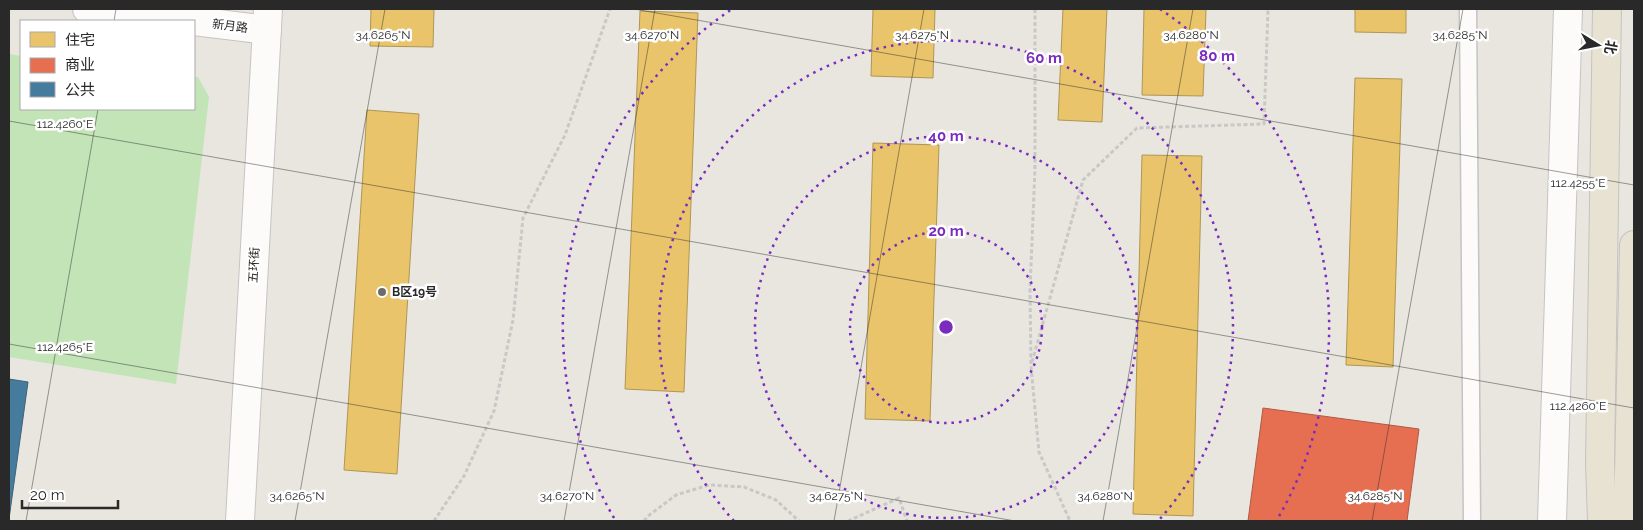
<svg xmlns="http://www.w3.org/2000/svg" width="1643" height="530" font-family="Raleway,'Noto Sans SC',sans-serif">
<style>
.green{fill:#c3e4b7}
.homes{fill:#e9c46a;stroke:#af9656}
.shops{fill:#e76f51;stroke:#ae5a45}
.public{fill:#457b9d;stroke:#3d627a}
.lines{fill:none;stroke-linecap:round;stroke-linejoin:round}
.service-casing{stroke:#c5c4c4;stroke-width:19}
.minor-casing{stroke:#c5c4c4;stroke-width:30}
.trunk-casing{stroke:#c4c3c1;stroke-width:30}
.path{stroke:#c8c8c7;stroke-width:3;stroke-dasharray:4 2.5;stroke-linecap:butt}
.service{stroke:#fcfbfa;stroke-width:16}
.minor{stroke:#fcfbfa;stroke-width:28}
.trunk{stroke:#e8e2d2;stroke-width:28}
.ticks{fill:none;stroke:#292929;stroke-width:1;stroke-opacity:0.45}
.ring{fill:none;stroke:#7b2cbf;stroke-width:2.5;stroke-dasharray:2.5 5}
.poi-dot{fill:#6c6b69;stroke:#fff;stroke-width:2}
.labels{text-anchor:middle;stroke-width:5;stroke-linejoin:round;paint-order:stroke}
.street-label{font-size:12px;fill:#292929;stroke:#fff}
.poi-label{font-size:12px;font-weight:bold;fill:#292929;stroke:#fff;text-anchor:start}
.ticks-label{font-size:12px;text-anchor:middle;fill:#292929;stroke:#fff;stroke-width:5;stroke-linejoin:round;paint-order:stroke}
.centre{fill:#7b2cbf;stroke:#fff;stroke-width:2.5}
.ring-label{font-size:15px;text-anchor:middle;font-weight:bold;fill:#7b2cbf;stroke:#fff;stroke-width:5;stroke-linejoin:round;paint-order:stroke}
</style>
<rect width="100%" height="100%" fill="#e8e6df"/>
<polygon class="green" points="9,54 21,56 21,109 194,109 194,77 198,77 209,97 176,384 9,357"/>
<g class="homes">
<polygon points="371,9 434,9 433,47 370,46"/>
<polygon points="873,9 935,9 933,78 871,76"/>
<polygon points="1063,9 1107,9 1102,122 1058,120"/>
<polygon points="1144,9 1206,9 1203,96 1142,95"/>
<polygon points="1355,9 1406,9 1406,33 1355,32"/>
<polygon points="640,11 698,13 684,392 625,389"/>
<polygon points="1355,78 1402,79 1393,367 1346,365"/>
<polygon points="367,110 419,114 397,474 344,470"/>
<polygon points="873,143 939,145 930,421 865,419"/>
<polygon points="1142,155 1202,156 1193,516 1133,514"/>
</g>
<polygon class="shops" points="1263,408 1419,429 1407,521 1248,521"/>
<polygon class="public" points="9,379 28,382 9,519"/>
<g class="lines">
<g class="service-casing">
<polyline id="service" points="1468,9 1472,521"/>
</g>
<g class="minor-casing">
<g id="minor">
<polyline points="87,9 193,21"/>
<polyline points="194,21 267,30"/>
<polyline points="240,521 268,9"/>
<polyline points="1552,521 1568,9"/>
</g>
</g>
<g class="trunk-casing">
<g id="trunk">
<polyline points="1602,521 1600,463 1607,9"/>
<polyline points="1628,521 1634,245"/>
</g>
</g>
<g class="path">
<polyline points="1035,9 1035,168 1030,290 1031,366 1039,452 1070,521"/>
<polyline points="1032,362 1083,180 1137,128 1264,124 1268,9"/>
<polyline points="434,521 464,476 494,411 513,320 523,218 565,135 610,9"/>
<polyline points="644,521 648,516 676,495 709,485 744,487 776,500 799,521"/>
<polyline points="848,521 899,498 907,521"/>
</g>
<use href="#service" class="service"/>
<use href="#minor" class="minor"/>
<use href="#trunk" class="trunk"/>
</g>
<path class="ticks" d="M634,9L1634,185M114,21L116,9M9,121L1634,408M9,344L1015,521M26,521L98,109M295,521L385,9M564,521L655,9M834,521L924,9M1103,521L1193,9M1372,521L1463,9"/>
<g class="ring">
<circle cx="946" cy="327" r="96"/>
<circle cx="946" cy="327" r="191"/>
<path d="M734 521A287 287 0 1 1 1158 521"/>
<path d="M614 518A383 383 0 0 1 732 9M1160 9A383 383 0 0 1 1278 518"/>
</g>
<circle class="poi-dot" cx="382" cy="292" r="5"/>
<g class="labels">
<g class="street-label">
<text transform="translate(230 26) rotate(7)" y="4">新月路</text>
<text transform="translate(254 265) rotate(-87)" y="4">五环街</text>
</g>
<g class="poi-label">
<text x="392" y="296">B区19号</text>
</g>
</g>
<g class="ticks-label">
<text x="652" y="39">34.6270°N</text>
<text x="383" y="39">34.6265°N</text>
<text x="922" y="39">34.6275°N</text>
<text x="1191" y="39">34.6280°N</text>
<text x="1460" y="39">34.6285°N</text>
<text x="65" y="128">112.4260°E</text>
<text x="1578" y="187">112.4255°E</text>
<text x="65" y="351">112.4265°E</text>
<text x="1578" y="410">112.4260°E</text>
<text x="297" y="500">34.6265°N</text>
<text x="567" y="500">34.6270°N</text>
<text x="836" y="500">34.6275°N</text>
<text x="1105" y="500">34.6280°N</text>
<text x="1375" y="500">34.6285°N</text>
</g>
<circle cx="946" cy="327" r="8" class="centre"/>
<g class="ring-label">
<text x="1217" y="61">80 m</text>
<text x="1044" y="63">60 m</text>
<text x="946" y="141">40 m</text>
<text x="946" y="236">20 m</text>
</g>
<rect width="1643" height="530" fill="none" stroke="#292929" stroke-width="20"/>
<rect x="20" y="20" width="175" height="90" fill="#ffffff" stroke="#a9a9a9"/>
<rect x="30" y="32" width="25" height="15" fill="#e9c46a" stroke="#a9a9a9"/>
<text x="65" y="45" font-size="15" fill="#292929">住宅</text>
<rect x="30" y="58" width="25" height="15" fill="#e76f51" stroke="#a9a9a9"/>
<text x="65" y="70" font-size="15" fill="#292929">商业</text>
<rect x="30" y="82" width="25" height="15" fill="#457b9d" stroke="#a9a9a9"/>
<text x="65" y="95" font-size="15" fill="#292929">公共</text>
<g transform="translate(1598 45) rotate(100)" stroke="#ffffff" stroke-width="4" paint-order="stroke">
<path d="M0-4L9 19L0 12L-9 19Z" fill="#292929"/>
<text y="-8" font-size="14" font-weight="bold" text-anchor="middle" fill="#292929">北</text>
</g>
<path d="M22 500v8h96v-8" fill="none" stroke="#292929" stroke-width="2.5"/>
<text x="30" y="500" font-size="15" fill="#292929" stroke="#ffffff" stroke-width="4" paint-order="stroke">20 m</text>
</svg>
